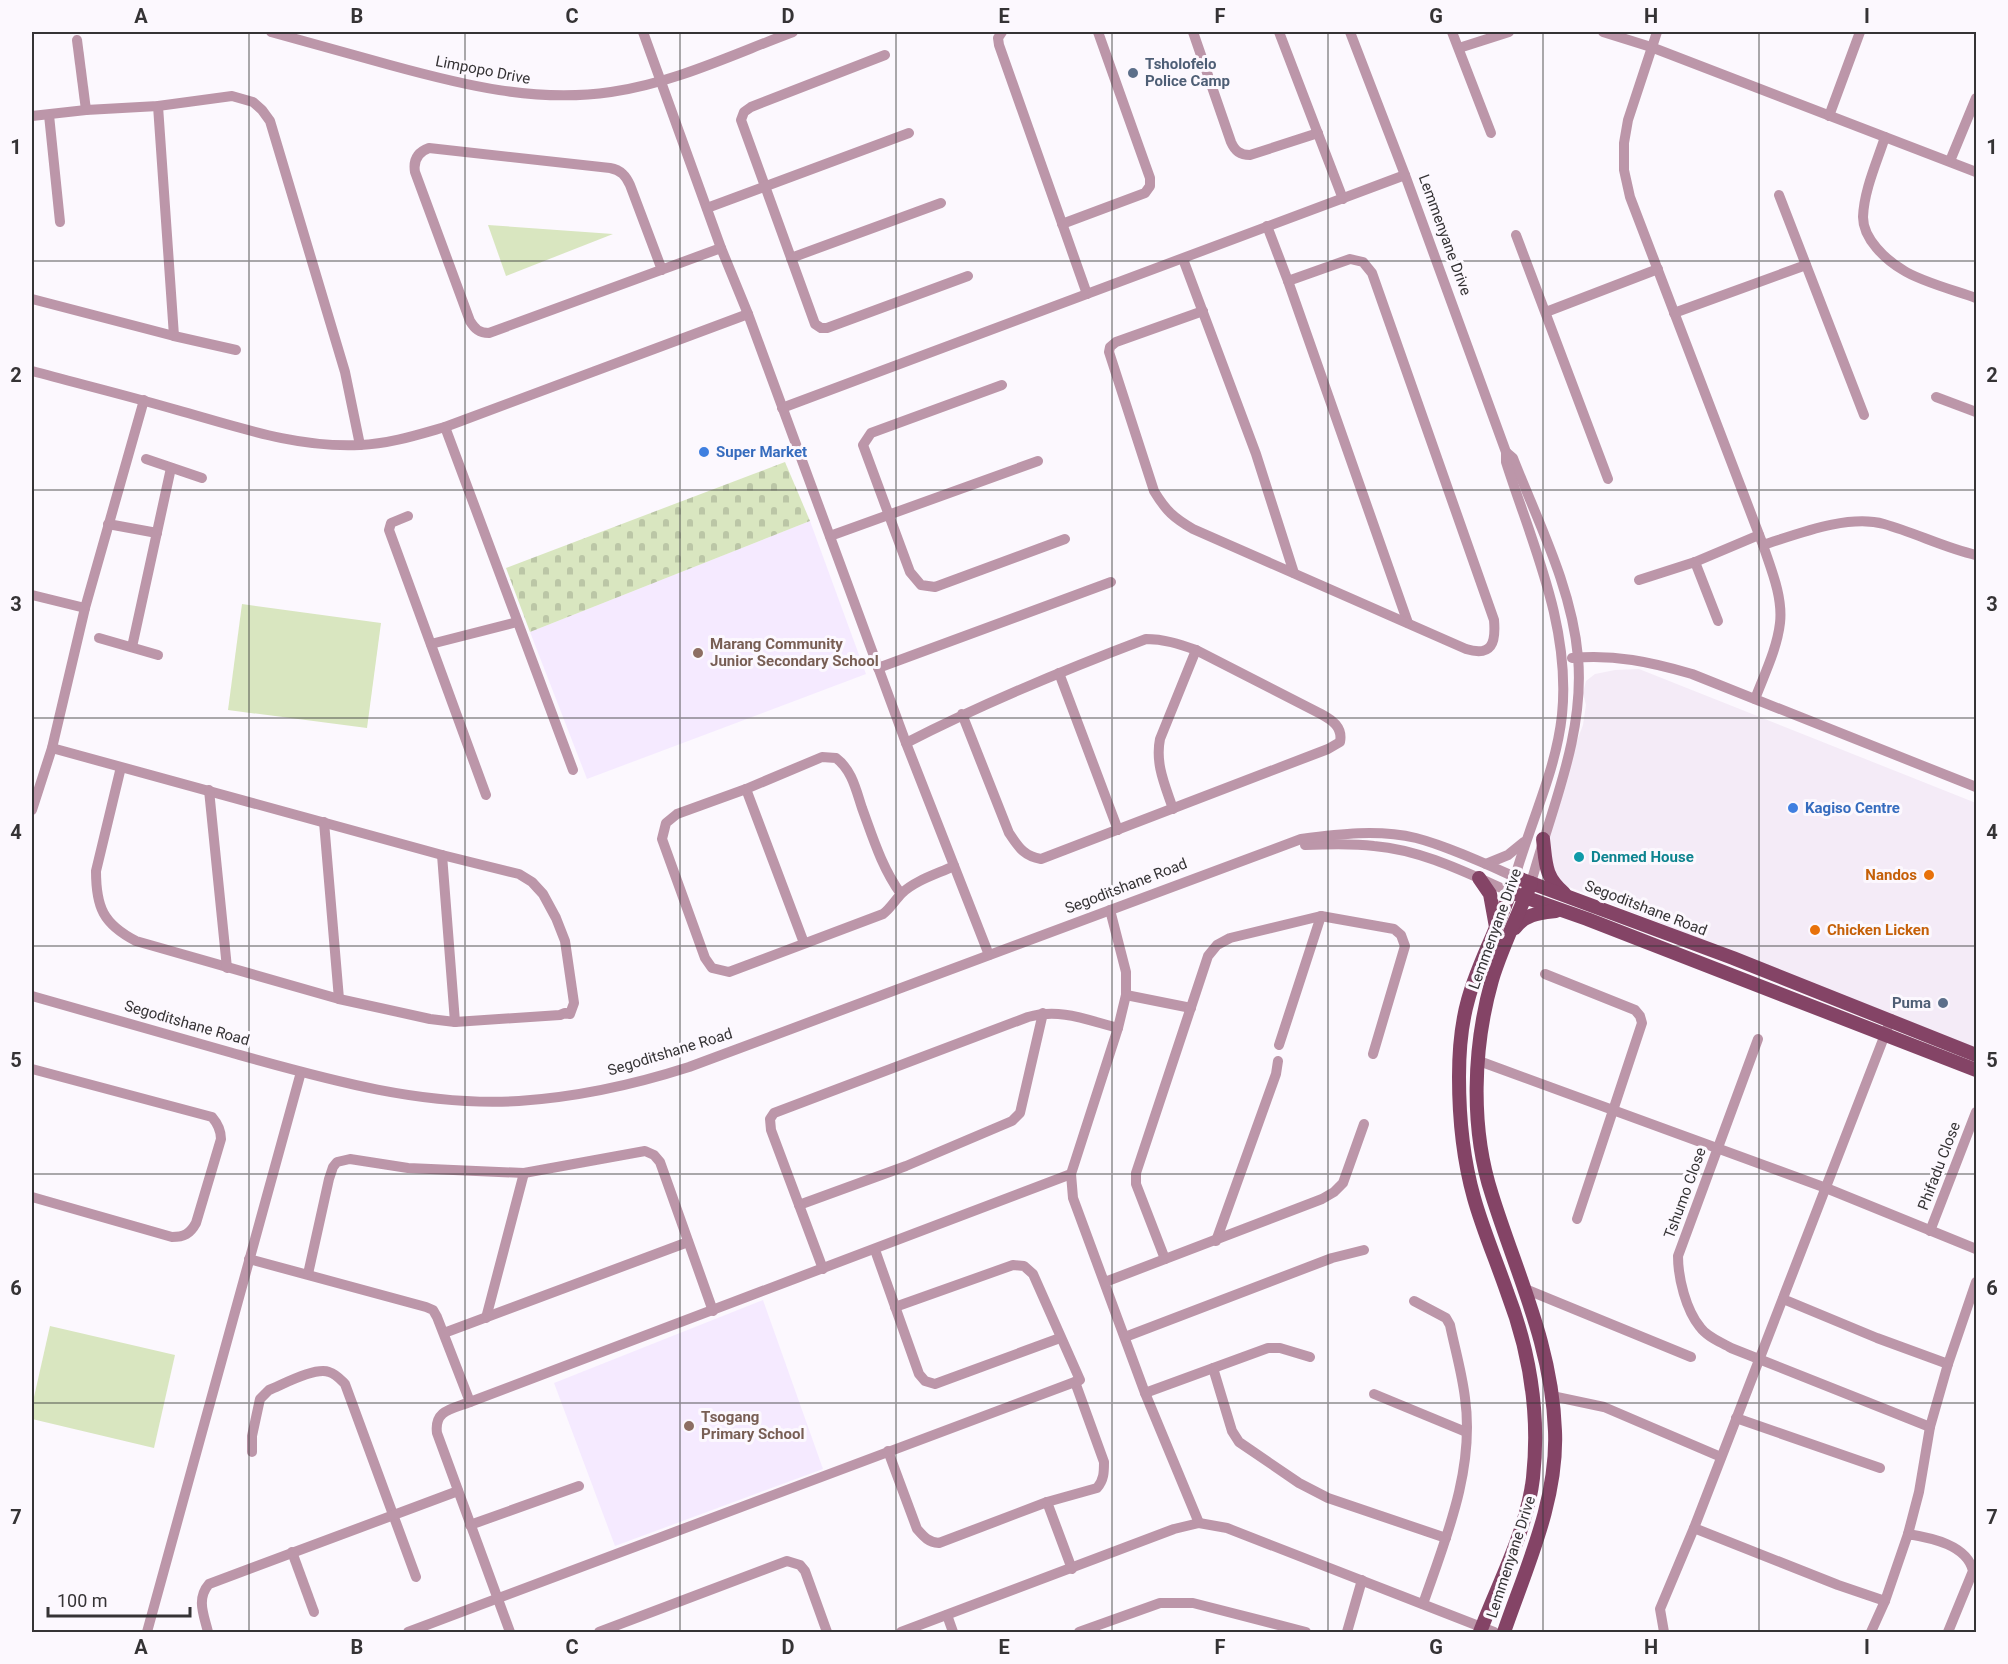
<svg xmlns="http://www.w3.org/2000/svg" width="2008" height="1664" font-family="Roboto,sans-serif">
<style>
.built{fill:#f4ebf7}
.education{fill:#f5eaff}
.green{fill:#d9e6c0}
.cemetery{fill:url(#cemetery-stones)}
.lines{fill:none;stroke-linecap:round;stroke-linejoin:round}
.minor{stroke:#bc96a9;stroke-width:10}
.major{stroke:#844466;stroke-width:14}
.grid{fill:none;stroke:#353335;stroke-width:1.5;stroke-opacity:0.55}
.service-dot{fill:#5c6f8a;stroke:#fcf8fe;stroke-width:2}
.shop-dot{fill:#3f7fe0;stroke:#fcf8fe;stroke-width:2}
.education-dot{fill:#8d6e63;stroke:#fcf8fe;stroke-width:2}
.culture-dot{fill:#0f9aa8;stroke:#fcf8fe;stroke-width:2}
.food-dot{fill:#e8710a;stroke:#fcf8fe;stroke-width:2}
.labels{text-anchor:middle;stroke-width:6;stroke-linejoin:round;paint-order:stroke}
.service-label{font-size:15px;font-weight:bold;fill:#4e5e75;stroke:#fcf8fe;text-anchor:start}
.street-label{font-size:15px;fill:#353335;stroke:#fcf8fe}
.shop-label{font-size:15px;font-weight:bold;fill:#366cbe;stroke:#fcf8fe;text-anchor:start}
.education-label{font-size:15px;font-weight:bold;fill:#785e54;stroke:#fcf8fe;text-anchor:start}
.culture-label{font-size:15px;font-weight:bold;fill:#0d838f;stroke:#fcf8fe;text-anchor:start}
.food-label{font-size:15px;font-weight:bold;fill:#c56008;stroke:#fcf8fe;text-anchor:end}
.neatline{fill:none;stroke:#353335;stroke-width:2}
.grid-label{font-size:20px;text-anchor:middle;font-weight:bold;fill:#353335}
</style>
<defs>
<pattern id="cemetery-stones" width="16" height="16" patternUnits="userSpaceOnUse" patternTransform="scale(1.5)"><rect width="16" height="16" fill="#d9e6c0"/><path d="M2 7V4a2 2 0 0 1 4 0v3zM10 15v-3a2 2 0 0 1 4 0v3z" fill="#bbc6a6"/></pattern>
</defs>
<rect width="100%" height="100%" fill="#fcf8fe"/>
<polygon class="built" points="1639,669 1976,803 1976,1048 1554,881 1546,845 1561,783 1583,725 1586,705 1583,693 1586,681 1595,674 1615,670"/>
<g class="education">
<polygon points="810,521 866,674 587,779 530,632"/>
<polygon points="763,1300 823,1469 615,1546 554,1383"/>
</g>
<g class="green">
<polygon points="488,225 613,234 506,276"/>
<polygon points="242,604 381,623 367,728 228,710"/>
<polygon points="50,1326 175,1355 154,1448 32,1419 32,1406"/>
</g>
<polygon class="cemetery" points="785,462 810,521 530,632 506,568"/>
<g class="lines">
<g class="minor">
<path d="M271,32C311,43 351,54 390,65C463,85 535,103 611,92C674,83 734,54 793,32"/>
<polyline points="643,32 721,248 748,314 906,743 989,955"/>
<polyline points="1002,32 998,38 999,45 1087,294"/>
<path d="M1193,32L1231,142C1235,151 1240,155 1250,155L1318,133"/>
<polyline points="1279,32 1343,199"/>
<polyline points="1452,32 1491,133"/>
<polyline points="1603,32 1651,47 1976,172"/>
<path d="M1657,32L1628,120L1624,143V170L1630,197L1763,545C1771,569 1783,597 1780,623C1777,649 1764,675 1755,699"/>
<polyline points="77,40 86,110"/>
<polyline points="1459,48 1509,32"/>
<polyline points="885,55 751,107 744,112 741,120 815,324 821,328 827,328 968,276"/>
<polyline points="158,106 174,336"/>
<polyline points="49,115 60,222"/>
<polyline points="32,116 86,110 158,106 232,96 253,102 262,110 270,121 345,372 360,445"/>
<polyline points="1829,116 1860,32"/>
<path d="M1885,137C1877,162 1864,190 1863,217C1863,239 1886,260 1903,270C1919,281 1957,291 1976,298"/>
<polyline points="1950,161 1976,98"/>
<polyline points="1779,195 1864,415"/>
<polyline points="707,208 909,133"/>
<polyline points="1062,224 1145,193 1150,186 1150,178 1098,32"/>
<polyline points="1267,226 1288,281 1408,623"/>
<polyline points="1516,235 1608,479"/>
<polyline points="791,258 941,203"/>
<polyline points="1183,259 1256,454 1294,573"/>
<path d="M662,270L630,185C626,176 621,170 610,168L429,148C418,152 413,160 415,172L470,321C475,329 479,333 489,333L721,248"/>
<polyline points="32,299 174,336 236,350"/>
<path d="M1203,311L1116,342L1110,347L1109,352L1154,491C1166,511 1174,518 1193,529L1466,649C1492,657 1496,643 1494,620L1372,273L1363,262L1350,259L1288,281"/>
<polyline points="1546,312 1658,269"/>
<polyline points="1674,313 1806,265"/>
<path d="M32,371C80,384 129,396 177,410C238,427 297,448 360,445C389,444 417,435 445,427L748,314"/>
<polyline points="1002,385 871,433 863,445 910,572 921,585 935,587 1065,539"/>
<polyline points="1936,397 1976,412"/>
<polyline points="782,408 1405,175"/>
<polyline points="445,427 573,770"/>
<path d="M1506,452L1513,458C1538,522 1572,588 1578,657C1585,735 1551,809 1531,883"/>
<polyline points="146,459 202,478"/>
<polyline points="408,516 391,523 389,530 486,795"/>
<polyline points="108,524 157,533"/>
<polyline points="830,536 1038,461"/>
<path d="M1763,545C1798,534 1848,514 1884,524C1916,533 1945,548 1976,555"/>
<polyline points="1695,562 1718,621"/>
<polyline points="1639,580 1695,562 1759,535"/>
<polyline points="32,595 85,608"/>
<polyline points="99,638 158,655"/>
<polyline points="431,644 517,622"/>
<polyline points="132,647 171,468"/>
<path d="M1572,658C1614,654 1651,662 1692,674L1976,787"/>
<polyline points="878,668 1111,582"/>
<polyline points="1059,673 1118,830"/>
<path d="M906,743C984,703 1064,670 1146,639C1164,639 1179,644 1196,650L1321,714C1332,720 1343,727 1340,742L1328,749L1041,859C1023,856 1018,846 1009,833L962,714"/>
<path d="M52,748L442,855L519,874L532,882L543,894L556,918L565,941L574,1003L570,1014L565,1013L560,1015L455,1022L430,1019L339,999L136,941C103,924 96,907 96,871L121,767"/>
<polyline points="746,789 804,943"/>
<polyline points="209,790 227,968"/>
<path d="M1173,809C1165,785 1155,764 1160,739L1196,650"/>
<polyline points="32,810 52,748 85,608 144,400"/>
<polyline points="324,822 339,999"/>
<path d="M1305,845C1328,844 1351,843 1374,846C1422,850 1467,873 1510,892"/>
<polyline points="442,855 455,1022"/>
<polyline points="1486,864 1508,855 1524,842"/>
<path d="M901,894C882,868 873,838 862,808C856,790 852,770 836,758L822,757L746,789L677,814L666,823L662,839L705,958L712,968L729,972L883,914C891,908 895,900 902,893C916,880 937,874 954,866"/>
<polyline points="1110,910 1126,972 1126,995 1118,1028 1071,1174 1073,1198 1145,1393 1199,1523"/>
<polyline points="1545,974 1635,1010 1640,1016 1642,1023 1577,1219"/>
<polyline points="1126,995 1191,1008"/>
<path d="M32,996C97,1015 163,1033 229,1052C322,1078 421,1107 519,1101C578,1097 633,1085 689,1067L1301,839C1339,834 1378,829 1416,838C1447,846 1486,864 1515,877C1530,823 1556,771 1562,715C1571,626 1532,544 1506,462V452L1405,175L1350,32"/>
<path d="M1758,1039L1678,1256C1678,1278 1686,1310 1700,1327C1707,1337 1721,1342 1731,1348L1930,1427"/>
<polyline points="1279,1045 1321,916"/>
<polyline points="1479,1061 1826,1188 1976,1249"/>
<path d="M32,1069L212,1117C218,1124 221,1130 221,1139L196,1223C190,1234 184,1237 172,1237L32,1197"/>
<polyline points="799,1205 906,1166 1012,1121 1020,1113 1043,1013"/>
<polyline points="1930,1231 1976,1112"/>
<polyline points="1216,1241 1276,1074 1278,1061"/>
<polyline points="875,1250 919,1374 925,1381 935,1384 1060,1338"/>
<polyline points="249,1259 426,1307 433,1310 437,1317 470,1402"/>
<polyline points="1165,1259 1136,1184 1136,1173 1208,956 1217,945 1230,938 1321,916 1394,929 1401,935 1405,946 1373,1054"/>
<path d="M823,1269L771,1130L770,1119L774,1113L1028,1017C1060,1008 1087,1020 1118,1028"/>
<polyline points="308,1274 329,1179 333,1167 337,1162 350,1159 408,1168 524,1173 645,1151 654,1155 660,1162 713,1311"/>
<polyline points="1105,1282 1322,1199 1334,1192 1343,1183 1364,1124"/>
<polyline points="1525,1289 1691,1357"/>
<polyline points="1783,1299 1877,1338 1948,1364 1976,1282"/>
<path d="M1414,1301L1446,1318L1450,1325C1455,1349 1462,1373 1465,1398C1475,1469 1446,1538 1423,1604"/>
<polyline points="486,1318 524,1173"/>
<polyline points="444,1333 688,1242"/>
<polyline points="1125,1337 1332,1258 1364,1250"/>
<polyline points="1213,1368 1232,1431 1239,1442 1299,1483 1328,1498 1446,1538"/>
<polyline points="1145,1393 1268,1348 1280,1348 1310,1357"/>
<polyline points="1374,1394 1466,1432"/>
<polyline points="1552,1396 1604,1407 1721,1457"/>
<polyline points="1736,1418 1880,1468"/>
<path d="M888,1451L917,1529C924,1537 928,1542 939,1543L1047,1502L1097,1488C1104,1480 1104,1472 1104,1462L1075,1382"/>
<path d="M252,1452V1436L260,1399L269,1390C284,1384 315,1367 329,1372C336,1374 340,1379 345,1384L416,1577"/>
<polyline points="1047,1502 1072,1569"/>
<polyline points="470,1525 579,1486"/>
<polyline points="1694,1528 1838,1585 1885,1601 1871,1632"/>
<polyline points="1908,1534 1919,1492 1930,1427 1948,1364"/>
<polyline points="292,1552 314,1612"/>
<path d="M1885,1601L1908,1534C1932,1538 1967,1545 1973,1571L1948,1632"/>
<polyline points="947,1615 953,1632"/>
<polyline points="147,1632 301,1072"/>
<path d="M208,1632C204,1615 196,1599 209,1584L458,1491"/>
<polyline points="408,1632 1080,1380 1033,1274 1024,1266 1013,1265 895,1307"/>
<path d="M510,1632L437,1433C434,1410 452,1409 470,1402L1071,1174"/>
<polyline points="599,1632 787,1561 800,1565 805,1571 827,1632"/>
<polyline points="901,1632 1174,1529 1199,1523 1227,1528 1494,1632"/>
<polyline points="1079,1632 1160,1603 1193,1603 1306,1632"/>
<polyline points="1347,1632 1362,1580"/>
<polyline points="1664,1632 1660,1609 1694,1528 1891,1019"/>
</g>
<g class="major">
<path d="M1543,839C1546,863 1544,876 1564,893"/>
<polyline points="1479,878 1490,894 1496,927"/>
<polyline points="1516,894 1587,919 1976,1070"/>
<path d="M1515,928C1525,914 1539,913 1556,911"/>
<path d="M1480,1632C1498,1584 1527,1530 1533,1478C1540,1414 1530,1352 1507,1292C1496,1260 1483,1230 1474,1198C1463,1159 1459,1117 1459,1077C1459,1051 1461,1025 1468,1000C1479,958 1503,920 1515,877L1733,958L1976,1055"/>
<path d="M1504,1632C1526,1568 1558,1500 1555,1431C1552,1345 1517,1275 1492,1195C1470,1128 1473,1047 1492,980C1502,947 1518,915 1531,883"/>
</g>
</g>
<path class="grid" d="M249,32V1632M465,32V1632M680,32V1632M896,32V1632M1112,32V1632M1328,32V1632M1543,32V1632M1759,32V1632M32,261H1976M32,490H1976M32,718H1976M32,946H1976M32,1174H1976M32,1403H1976"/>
<g class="service-dot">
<circle cx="1133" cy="73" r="6"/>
<circle cx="1943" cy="1003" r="6"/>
</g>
<g class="shop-dot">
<circle cx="704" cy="452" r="6"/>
<circle cx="1793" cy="808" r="6"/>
</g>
<g class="education-dot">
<circle cx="698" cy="653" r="6"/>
<circle cx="689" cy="1426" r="6"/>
</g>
<circle class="culture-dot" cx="1579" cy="857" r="6"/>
<g class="food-dot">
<circle cx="1929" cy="875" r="6"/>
<circle cx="1815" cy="930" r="6"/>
</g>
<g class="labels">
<g class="service-label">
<text x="1145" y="69">Tsholofelo<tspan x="1145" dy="17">Police Camp</tspan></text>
<text x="1931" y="1008" text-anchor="end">Puma</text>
</g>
<g class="street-label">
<text transform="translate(483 70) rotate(11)" y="5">Limpopo Drive</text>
<text transform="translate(1445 235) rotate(70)" y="5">Lemmenyane Drive</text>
<text transform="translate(1126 886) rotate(-21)" y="5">Segoditshane Road</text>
<text transform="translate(1646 908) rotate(21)" y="5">Segoditshane Road</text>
<text transform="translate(1495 929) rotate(-70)" y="5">Lemmenyane Drive</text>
<text transform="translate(187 1023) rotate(16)" y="5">Segoditshane Road</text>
<text transform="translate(670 1052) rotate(-17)" y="5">Segoditshane Road</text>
<text transform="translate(1939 1166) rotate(-69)" y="5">Phifadu Close</text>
<text transform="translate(1685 1193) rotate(-70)" y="5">Tshumo Close</text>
<text transform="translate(1511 1557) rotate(-72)" y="5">Lemmenyane Drive</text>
</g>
<g class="shop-label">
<text x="716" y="457">Super Market</text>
<text x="1805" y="813">Kagiso Centre</text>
</g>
<g class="education-label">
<text x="710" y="649">Marang Community<tspan x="710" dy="17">Junior Secondary School</tspan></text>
<text x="701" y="1422">Tsogang<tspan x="701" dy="17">Primary School</tspan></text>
</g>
<g class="culture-label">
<text x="1591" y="862">Denmed House</text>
</g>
<g class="food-label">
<text x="1917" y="880">Nandos</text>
<text x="1827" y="935" text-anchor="start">Chicken Licken</text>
</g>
</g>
<rect width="2008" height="1664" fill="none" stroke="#fcf8fe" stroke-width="66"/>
<path d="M48 1607v9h142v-9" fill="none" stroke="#353335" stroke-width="3"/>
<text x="57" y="1607" font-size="18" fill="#353335" stroke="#fcf8fe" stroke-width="4.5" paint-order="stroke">100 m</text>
<rect x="33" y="33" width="1942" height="1598" class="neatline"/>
<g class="grid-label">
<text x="141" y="23">A</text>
<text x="357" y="23">B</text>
<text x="572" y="23">C</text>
<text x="788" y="23">D</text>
<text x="1004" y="23">E</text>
<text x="1220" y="23">F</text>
<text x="1436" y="23">G</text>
<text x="1651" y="23">H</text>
<text x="1867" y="23">I</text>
<text x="16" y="154">1</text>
<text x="1992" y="154">1</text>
<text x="16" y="382">2</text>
<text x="1992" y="382">2</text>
<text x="16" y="611">3</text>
<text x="1992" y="611">3</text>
<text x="16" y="839">4</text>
<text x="1992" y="839">4</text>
<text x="16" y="1067">5</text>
<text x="1992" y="1067">5</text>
<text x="16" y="1295">6</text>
<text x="1992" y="1295">6</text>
<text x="16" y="1524">7</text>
<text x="1992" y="1524">7</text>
<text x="141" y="1654">A</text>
<text x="357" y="1654">B</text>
<text x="572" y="1654">C</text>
<text x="788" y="1654">D</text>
<text x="1004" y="1654">E</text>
<text x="1220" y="1654">F</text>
<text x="1436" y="1654">G</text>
<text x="1651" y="1654">H</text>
<text x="1867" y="1654">I</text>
</g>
</svg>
